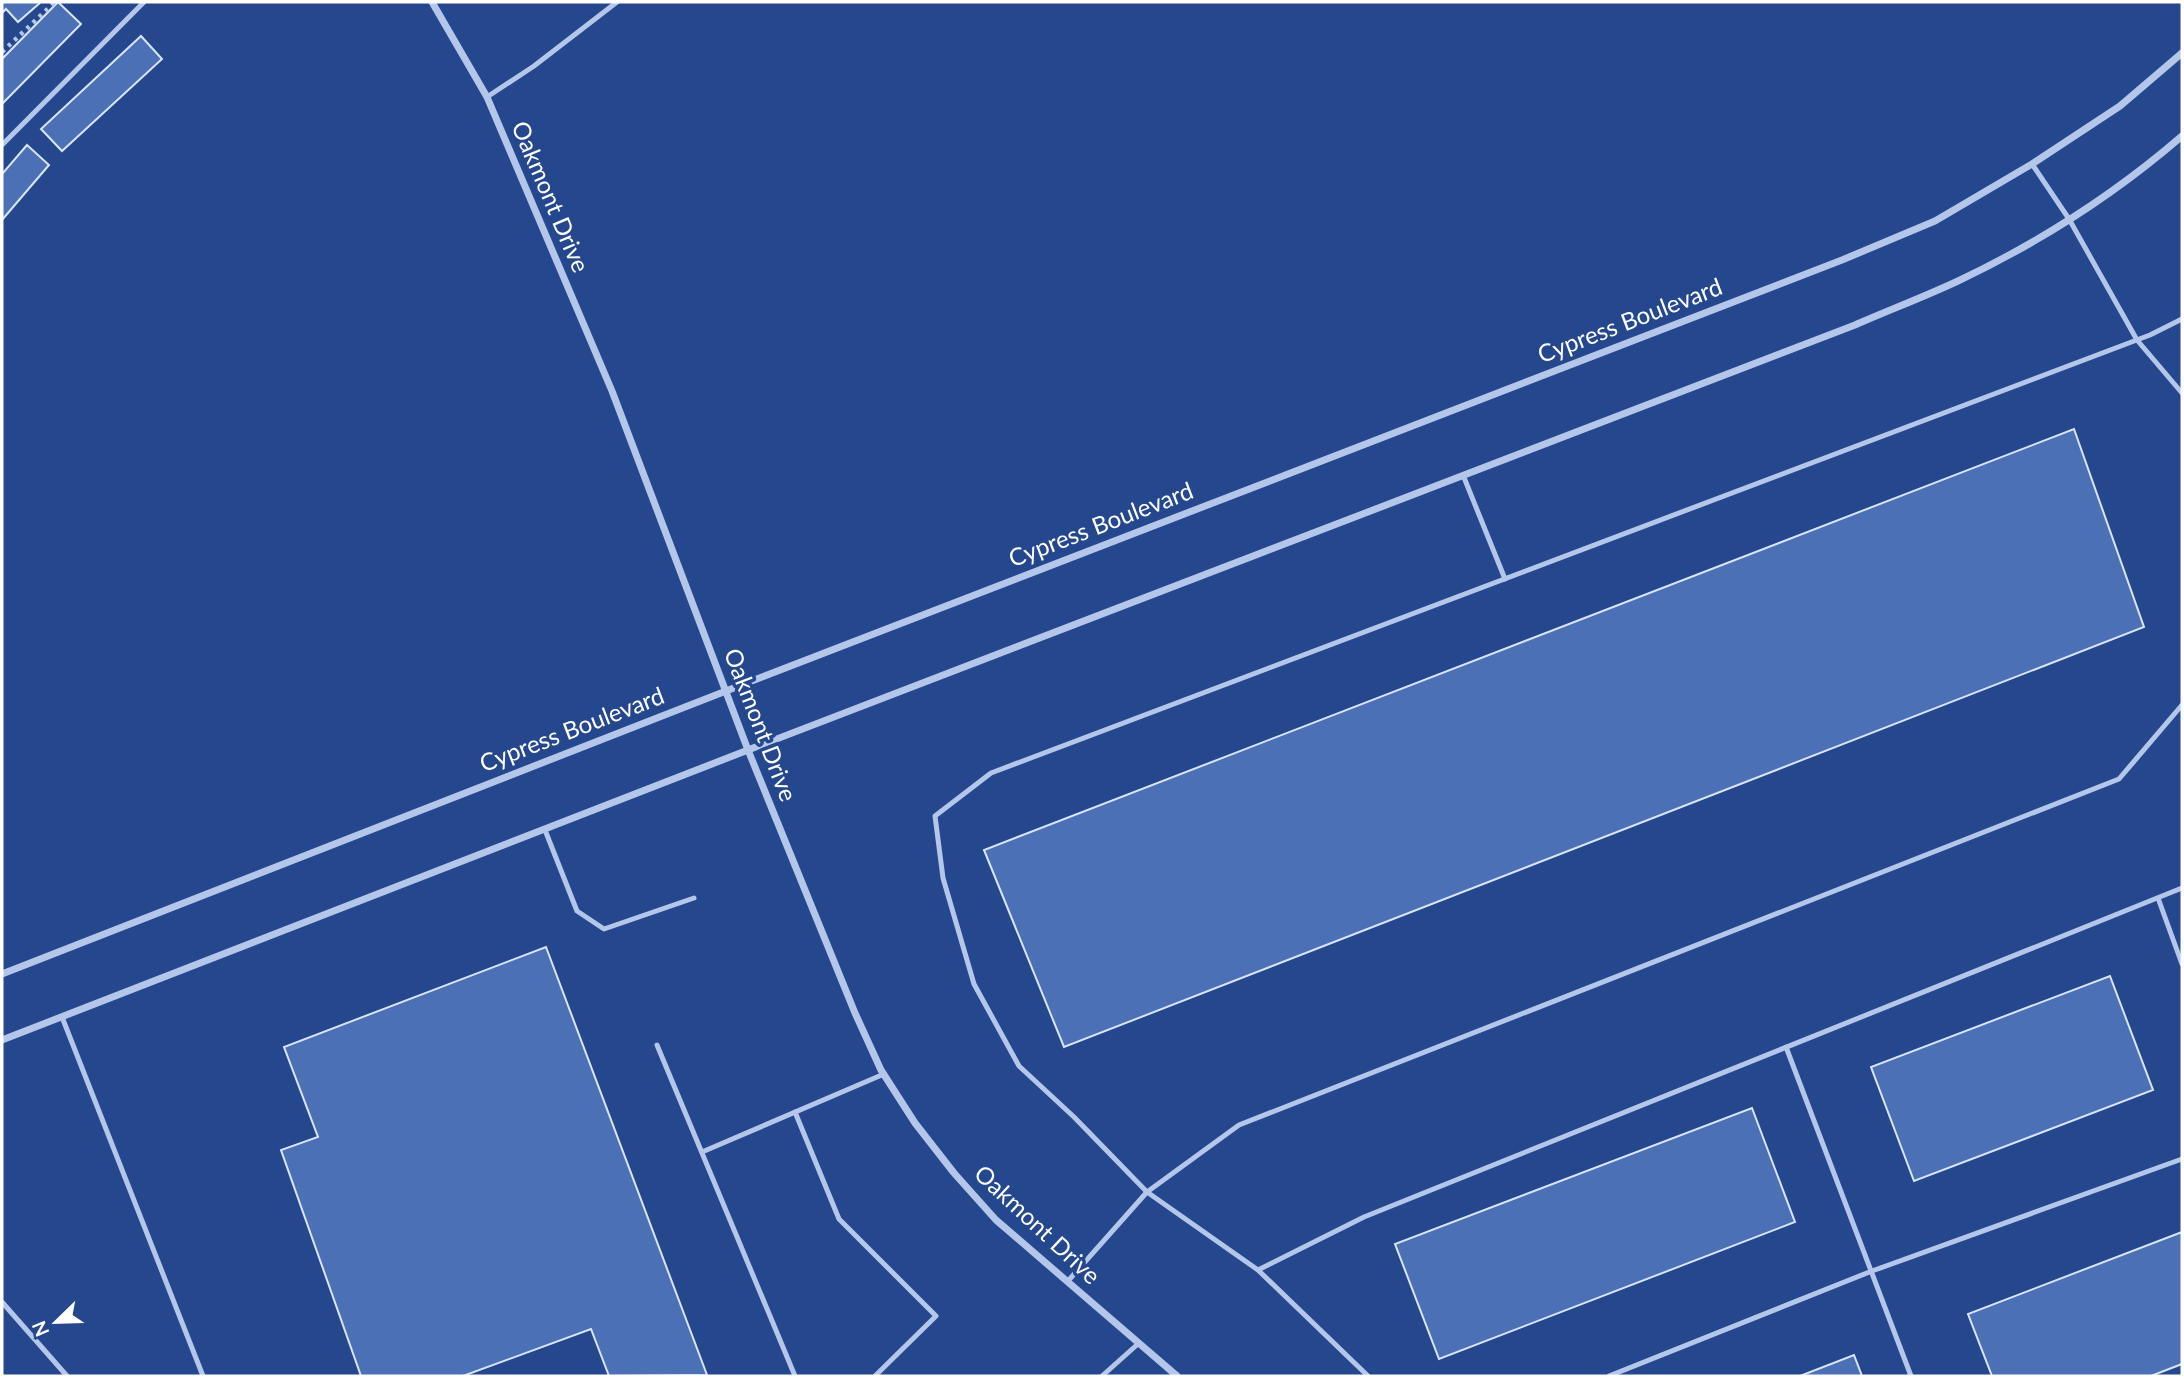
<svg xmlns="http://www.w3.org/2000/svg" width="2184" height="1378" font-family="Lato,sans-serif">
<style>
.building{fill:#4c70b5;stroke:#d9e4f8;stroke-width:2}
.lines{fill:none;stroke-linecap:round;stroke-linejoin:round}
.path{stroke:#b4c7eb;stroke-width:4.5;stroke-dasharray:3.5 5;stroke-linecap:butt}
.service{stroke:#b4c7eb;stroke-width:5}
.minor{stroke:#b4c7eb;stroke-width:7}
.labels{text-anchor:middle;stroke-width:7;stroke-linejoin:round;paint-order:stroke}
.street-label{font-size:24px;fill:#fff;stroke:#24478e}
</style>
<rect width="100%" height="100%" fill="#24478e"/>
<g class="building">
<polygon points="2,2 41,2 18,22 6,9 2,13"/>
<polygon points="58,2 81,24 2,104 2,59"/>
<polygon points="141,36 162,59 62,151 41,129"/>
<polygon points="27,145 49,165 2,220 2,174"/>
<polygon points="2074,429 2144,627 1064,1047 984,850"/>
<polygon points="546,947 707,1375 609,1376 591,1329 463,1376 361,1376 281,1150 318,1137 284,1047"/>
<polygon points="2110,976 2153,1090 1914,1181 1871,1067"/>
<polygon points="1752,1108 1795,1222 1439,1359 1395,1244"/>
<polygon points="2182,1232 2182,1364 2151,1376 1992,1376 1968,1314"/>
<polygon points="1854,1355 1862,1376 1800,1376"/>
</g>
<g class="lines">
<polyline class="path" points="2,52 55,2"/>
<g class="service">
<polyline points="487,97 534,66 617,2"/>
<polyline points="2,145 144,2"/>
<polyline points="2032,164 2069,219 2137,340 2182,393"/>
<polyline points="1463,475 1505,579"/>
<polyline points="545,830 577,911 604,929 694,898"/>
<polyline points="2158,898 2182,964"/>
<polyline points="62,1017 203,1376"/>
<polyline points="657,1045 795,1376"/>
<polyline points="1786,1047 1911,1376"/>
<polyline points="795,1112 839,1219 936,1316 875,1376"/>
<polyline points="702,1152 884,1074"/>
<polyline points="1258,1270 1364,1217 2182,888"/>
<polyline points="1068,1281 1147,1192 1239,1125 2119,779 2182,705"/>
<polyline points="2,1302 67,1376"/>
<polyline points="1102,1376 1139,1343"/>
<polyline points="1368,1376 1258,1270 1147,1192 1074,1117 1019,1066 974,984 943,878 935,816 991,773 2150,335 2182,319"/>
<polyline points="1609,1376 1872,1271 2182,1159"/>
</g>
<g class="minor">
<polyline points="432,2 487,97 612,391 748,750 855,1013 881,1070 915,1123 954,1173 996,1220 1177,1376"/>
<polyline points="2,974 726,691 1842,260 1935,221 2032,164 2120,106 2182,53"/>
<path d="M2,1040L748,750L1855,325C1889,310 1924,297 1958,281C2038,243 2115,194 2182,136"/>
</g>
</g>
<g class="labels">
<g class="street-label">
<text transform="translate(550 197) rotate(67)" y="8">Oakmont Drive</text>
<text transform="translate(1630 321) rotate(-21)" y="8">Cypress Boulevard</text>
<text transform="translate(1101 525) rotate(-21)" y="8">Cypress Boulevard</text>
<text transform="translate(760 725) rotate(69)" y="8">Oakmont Drive</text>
<text transform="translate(572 730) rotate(-21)" y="8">Cypress Boulevard</text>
<text transform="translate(1037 1225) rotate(43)" y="8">Oakmont Drive</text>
</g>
</g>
<rect width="2184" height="1378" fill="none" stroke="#ffffff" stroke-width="7"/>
<g transform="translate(56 1322) rotate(247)" stroke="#24478e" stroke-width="5" paint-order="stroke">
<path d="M0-5L12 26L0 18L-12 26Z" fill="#ffffff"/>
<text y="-10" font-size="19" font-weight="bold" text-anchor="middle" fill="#ffffff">N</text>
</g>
</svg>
